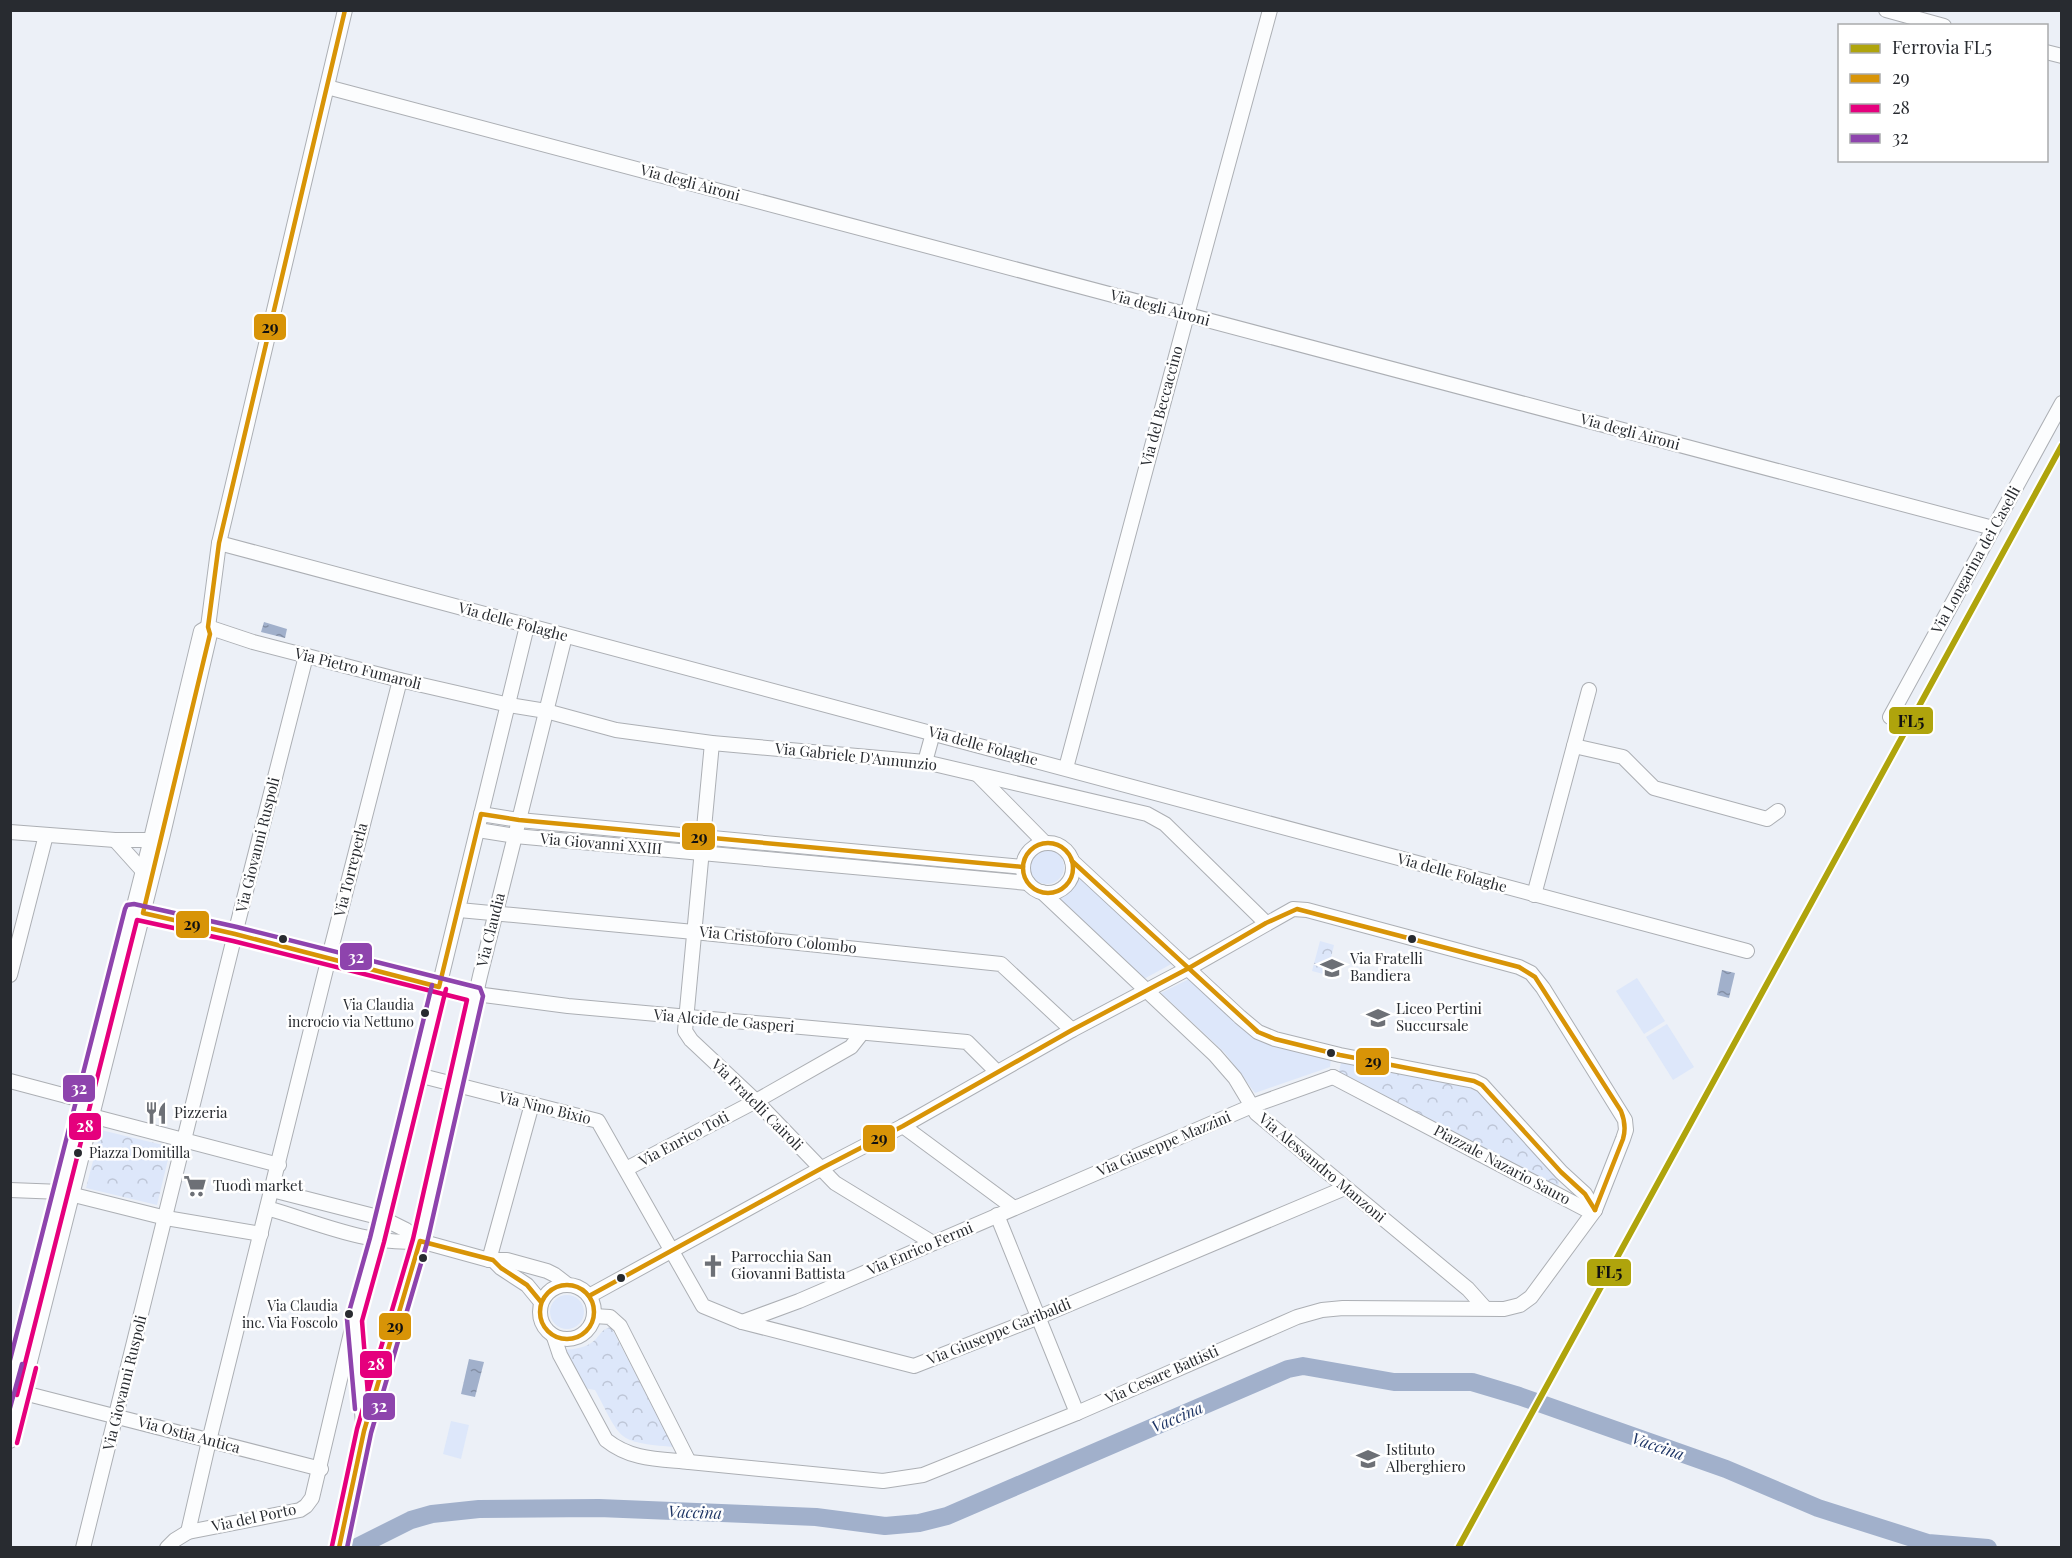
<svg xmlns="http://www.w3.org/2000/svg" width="2072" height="1558" font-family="'Playfair Display',serif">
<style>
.grass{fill:#dde7fa}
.park{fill:url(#park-crowns)}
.water{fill:url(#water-ripples)}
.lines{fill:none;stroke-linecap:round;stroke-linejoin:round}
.river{stroke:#a1b0cb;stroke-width:18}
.minor-casing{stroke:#acafb4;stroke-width:16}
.minor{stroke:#fcfdfe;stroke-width:14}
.bus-1-casing{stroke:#fff;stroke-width:9}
.bus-2-casing{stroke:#fff;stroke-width:9}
.bus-3-casing{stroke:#fff;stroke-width:9}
.bus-1{stroke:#d89407;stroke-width:4.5}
.bus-2{stroke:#e5007d;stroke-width:4.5}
.bus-3{stroke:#8e44ad;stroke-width:4.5}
.rail-1-casing{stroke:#fff;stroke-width:10}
.rail-1{stroke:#afa40c;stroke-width:6}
.bus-dot{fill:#282b30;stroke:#fff;stroke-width:2}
.labels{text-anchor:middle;stroke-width:5;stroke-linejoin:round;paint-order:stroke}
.bus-label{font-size:14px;fill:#282b30;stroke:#fff;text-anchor:end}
.street-label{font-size:15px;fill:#282b30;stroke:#fff}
.poi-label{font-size:15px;fill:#282b30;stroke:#fff;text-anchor:start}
.water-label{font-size:16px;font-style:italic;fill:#1e3565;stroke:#fff}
.line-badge{stroke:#fff;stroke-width:2}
.badge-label{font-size:16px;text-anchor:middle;font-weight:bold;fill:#fff}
.pale-badge-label{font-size:16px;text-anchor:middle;font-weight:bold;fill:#111}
</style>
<defs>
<pattern id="park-crowns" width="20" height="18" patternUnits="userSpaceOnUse" patternTransform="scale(1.5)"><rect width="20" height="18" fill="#dde7fa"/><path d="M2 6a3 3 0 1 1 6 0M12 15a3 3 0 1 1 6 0" fill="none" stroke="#bec6d7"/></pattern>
<pattern id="water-ripples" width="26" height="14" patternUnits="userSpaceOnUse" patternTransform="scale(1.5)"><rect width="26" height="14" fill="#a1b0cb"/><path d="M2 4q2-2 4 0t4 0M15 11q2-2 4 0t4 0" fill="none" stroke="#838fa5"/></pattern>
</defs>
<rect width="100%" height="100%" fill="#ecf0f7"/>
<g class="grass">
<circle cx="1047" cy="867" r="17"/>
<path d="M1076,872L1175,962L1142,980L1055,897C1067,892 1074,885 1076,872Z"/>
<polygon points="1191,978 1247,1030 1331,1059 1330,1067 1255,1093 1225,1053 1161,993"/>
<polygon points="1637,978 1665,1021 1644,1034 1616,991"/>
<polygon points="1667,1024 1694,1067 1673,1080 1646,1037"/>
<circle cx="567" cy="1312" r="17"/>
<polygon points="451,1421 469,1425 461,1459 443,1454"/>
</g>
<g class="park">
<polygon points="1320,941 1334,945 1327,975 1312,971"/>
<polygon points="1342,1059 1475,1086 1559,1177 1559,1185 1554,1188 1338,1075"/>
<polygon points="101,1130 171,1147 157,1205 86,1188"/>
<path d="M611,1327L674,1447C615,1442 622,1440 595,1390L584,1388L563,1350C575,1349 587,1348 596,1339C601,1333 603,1329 611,1327Z"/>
</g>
<g class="water">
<polygon points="264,622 287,629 285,638 261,632"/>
<polygon points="1722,970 1735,973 1729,998 1717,995"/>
<polygon points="469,1359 484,1362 475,1397 461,1394"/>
</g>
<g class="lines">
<polyline class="river" points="355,1548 411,1520 432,1514 479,1509 599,1508 816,1517 885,1526 919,1523 947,1516 1288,1369 1303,1366 1394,1382 1472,1382 1519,1396 1726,1469 1818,1508 1928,1543 1988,1548"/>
<g class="minor-casing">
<g id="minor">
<polyline points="1886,10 1944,26"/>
<polyline points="2046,52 2062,56"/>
<polyline points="327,87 1993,528"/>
<polyline points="219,543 1747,951"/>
<polyline points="208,627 253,642 400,680 509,705 546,711 616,730 712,743 925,762 1147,814 1165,824 1266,923"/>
<polyline points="1890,717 2062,403"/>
<polyline points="712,743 685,1031 691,1040 756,1101 835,1183 933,1243"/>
<polyline points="1574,746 1623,757 1654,788 1767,819 1778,811"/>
<polyline points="925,762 933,733"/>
<polyline points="1066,768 1187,315 1270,10"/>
<polyline points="978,775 1045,843"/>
<polyline points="481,814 519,820 1023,867"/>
<polyline points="478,830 515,836 1028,883"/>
<polyline points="10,832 115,840 157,840"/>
<polyline points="115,840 142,870"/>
<circle cx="1048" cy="868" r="25"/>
<polyline points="1072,861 1240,1017 1258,1032 1275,1039 1340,1055 1474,1081 1482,1085 1561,1172 1585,1194 1595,1210"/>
<polyline points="1042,892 1215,1055 1235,1078 1256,1113 1468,1289 1485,1308"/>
<polyline points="1534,895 1589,690"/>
<polyline points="459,910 694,932 1001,964 1072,1030"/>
<polyline points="132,911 235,934 476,994 568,1006 967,1042 997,1072"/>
<polyline points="10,975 46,835"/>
<polyline points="418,1075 598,1121 703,1306 742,1322 914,1366 1039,1317 1345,1188"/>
<polyline points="1333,1077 1585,1209 1595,1210"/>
<polyline points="10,1081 93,1103"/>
<polyline points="84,1114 279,1165"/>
<polyline points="903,1126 1014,1208"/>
<polyline points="626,1169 756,1101 851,1047 862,1033"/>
<polyline points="10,1190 62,1192 166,1218 261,1234"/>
<polyline points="272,1190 382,1218 406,1230 420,1241 489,1260 507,1260 547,1271 555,1275 568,1285"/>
<path d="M267,1208C316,1222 368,1246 420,1241"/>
<polyline points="997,1215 1077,1413"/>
<polyline points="489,1260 532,1104"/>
<polyline points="493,1260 501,1268 527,1285 541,1302"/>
<circle cx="567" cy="1312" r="27"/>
<polyline points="589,1296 822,1168 903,1126 1072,1030 1189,968 1293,909 1307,910 1519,967 1531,973 1543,988 1625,1120 1626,1130 1623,1139 1595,1210 1531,1297 1520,1305 1504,1309 1343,1308 1322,1310 1297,1317 1077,1413 923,1475 883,1481 689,1462"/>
<polyline points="742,1322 799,1301 1252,1106 1333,1077"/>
<polyline points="355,1334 363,1423"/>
<path d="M554,1337L560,1355L606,1440C631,1460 658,1459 689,1462L620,1326L610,1317L594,1316"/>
<polyline points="16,1391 321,1469"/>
<polyline points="10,1393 151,839 201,631 208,627"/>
<polyline points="10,1441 163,834 210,634 208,627 219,543 345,10"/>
<polyline points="188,1532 209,1441 331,949 400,680"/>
<polyline points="83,1548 237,926 306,656"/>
<polyline points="167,1548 175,1540 188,1532 300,1510 306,1506 312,1498 354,1320 386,1204 527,626"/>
<polyline points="339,1548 364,1431 420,1241 480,976 565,636"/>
</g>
</g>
<use href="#minor" class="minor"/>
<g class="bus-1-casing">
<g id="bus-1">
<polyline points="345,10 219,543 208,627 210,634 143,913 235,934 439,987 481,814 519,820 1023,867"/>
<circle cx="1048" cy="868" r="25"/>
<polyline points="1072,861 1258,1032 1275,1039 1340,1055 1474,1081 1482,1085 1561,1172 1585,1194 1595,1210"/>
<circle cx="567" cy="1312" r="27"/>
<path d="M589,1296L822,1168L903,1126L1072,1030L1189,968L1266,923L1297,909L1519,967L1535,977L1621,1111C1625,1121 1626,1129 1623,1139L1595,1210"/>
<polyline points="339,1548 364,1431 420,1241 493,1260 501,1268 527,1285 541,1302"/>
</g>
</g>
<g class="bus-2-casing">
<g id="bus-2">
<polyline points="17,1395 137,920 233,941 467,1000 413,1239 357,1429 332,1546"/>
<polyline points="369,1407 362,1321 384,1242 446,989"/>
<polyline points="17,1443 36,1368"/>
</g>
</g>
<g class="bus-3-casing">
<g id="bus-3">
<polyline points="10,1360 125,909 127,905 134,904 237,927 480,988 483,996 427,1243 371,1433 347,1548"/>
<polyline points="10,1408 22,1364"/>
<polyline points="355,1409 347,1319 370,1238 432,985"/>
</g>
</g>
<use href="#bus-1" class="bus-1"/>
<use href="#bus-2" class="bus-2"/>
<use href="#bus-3" class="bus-3"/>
<g class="rail-1-casing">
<polyline id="rail-1" points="1458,1548 2062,445"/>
</g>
<use href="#rail-1" class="rail-1"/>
</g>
<defs>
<g id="school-bare" transform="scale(1.8)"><path d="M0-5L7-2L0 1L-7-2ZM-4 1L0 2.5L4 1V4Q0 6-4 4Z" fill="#6d7076" stroke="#fff" stroke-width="2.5" paint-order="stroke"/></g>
<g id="university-bare" transform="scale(1.8)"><path d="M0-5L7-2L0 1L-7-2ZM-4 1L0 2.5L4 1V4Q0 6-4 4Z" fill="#6d7076" stroke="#fff" stroke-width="2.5" paint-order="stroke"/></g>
<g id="restaurant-bare" transform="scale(1.8)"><path d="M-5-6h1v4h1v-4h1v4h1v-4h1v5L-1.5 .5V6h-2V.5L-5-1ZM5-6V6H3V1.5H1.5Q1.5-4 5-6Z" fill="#6d7076" stroke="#fff" stroke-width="2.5" paint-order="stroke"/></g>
<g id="supermarket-bare" transform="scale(1.8)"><path d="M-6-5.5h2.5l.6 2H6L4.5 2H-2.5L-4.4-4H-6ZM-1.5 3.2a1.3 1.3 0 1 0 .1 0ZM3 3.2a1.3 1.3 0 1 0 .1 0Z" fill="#6d7076" stroke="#fff" stroke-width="2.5" paint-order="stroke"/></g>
<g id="church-bare" transform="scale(1.8)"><path d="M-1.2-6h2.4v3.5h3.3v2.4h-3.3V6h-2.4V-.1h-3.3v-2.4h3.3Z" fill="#6d7076" stroke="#fff" stroke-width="2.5" paint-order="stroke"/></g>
</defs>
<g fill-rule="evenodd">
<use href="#school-bare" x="1332" y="968"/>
<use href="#university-bare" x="1378" y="1018"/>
<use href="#restaurant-bare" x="156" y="1113"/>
<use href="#supermarket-bare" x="195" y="1186"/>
<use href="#church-bare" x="713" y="1266"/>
<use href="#school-bare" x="1368" y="1459"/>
</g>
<g class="bus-dot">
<circle cx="283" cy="939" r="5"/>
<circle cx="1412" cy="939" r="5"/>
<circle cx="425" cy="1013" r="5"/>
<circle cx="1331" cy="1053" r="5"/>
<circle cx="78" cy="1153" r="5"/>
<circle cx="423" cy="1258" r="5"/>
<circle cx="621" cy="1278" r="5"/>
<circle cx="349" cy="1314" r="5"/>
</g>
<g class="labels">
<g class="bus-label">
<text x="414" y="1010">Via Claudia<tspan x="414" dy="17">incrocio via Nettuno</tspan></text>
<text x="89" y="1158" text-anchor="start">Piazza Domitilla</text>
<text x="338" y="1311">Via Claudia<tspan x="338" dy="17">inc. Via Foscolo</tspan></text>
</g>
<g class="street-label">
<text transform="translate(690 183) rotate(15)" y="5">Via degli Aironi</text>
<text transform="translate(1160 308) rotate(15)" y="5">Via degli Aironi</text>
<text transform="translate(1162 406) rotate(-75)" y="5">Via del Beccaccino</text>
<text transform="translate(1630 432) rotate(15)" y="5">Via degli Aironi</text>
<text transform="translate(1976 560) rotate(-61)" y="5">Via Longarina dei Caselli</text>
<text transform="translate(513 622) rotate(15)" y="5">Via delle Folaghe</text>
<text transform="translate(358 669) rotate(14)" y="5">Via Pietro Fumaroli</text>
<text transform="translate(983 746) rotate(15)" y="5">Via delle Folaghe</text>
<text transform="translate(856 757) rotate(6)" y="5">Via Gabriele D'Annunzio</text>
<text transform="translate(601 844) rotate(5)" y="5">Via Giovanni XXIII</text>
<text transform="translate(258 845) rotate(-76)" y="5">Via Giovanni Ruspoli</text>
<text transform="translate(351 870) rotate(-76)" y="5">Via Torreperla</text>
<text transform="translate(1452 873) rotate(15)" y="5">Via delle Folaghe</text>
<text transform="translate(491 930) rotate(-76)" y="5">Via Claudia</text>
<text transform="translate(778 940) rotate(6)" y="5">Via Cristoforo Colombo</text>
<text transform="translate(724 1021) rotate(5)" y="5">Via Alcide de Gasperi</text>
<text transform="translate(757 1105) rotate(45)" y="5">Via Fratelli Cairoli</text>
<text transform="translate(545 1108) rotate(14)" y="5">Via Nino Bixio</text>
<text transform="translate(684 1139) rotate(-28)" y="5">Via Enrico Toti</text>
<text transform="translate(1164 1144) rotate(-23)" y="5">Via Giuseppe Mazzini</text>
<text transform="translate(1502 1165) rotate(28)" y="5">Piazzale Nazario Sauro</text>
<text transform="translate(1322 1168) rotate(40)" y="5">Via Alessandro Manzoni</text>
<text transform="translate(920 1249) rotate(-23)" y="5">Via Enrico Fermi</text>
<text transform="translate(999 1332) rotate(-22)" y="5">Via Giuseppe Garibaldi</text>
<text transform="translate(1162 1375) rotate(-24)" y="5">Via Cesare Battisti</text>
<text transform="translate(125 1383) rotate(-76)" y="5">Via Giovanni Ruspoli</text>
<text transform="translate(189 1435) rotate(15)" y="5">Via Ostia Antica</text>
<text transform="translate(254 1518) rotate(-12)" y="5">Via del Porto</text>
</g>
<g class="poi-label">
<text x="1350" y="964">Via Fratelli<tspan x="1350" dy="17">Bandiera</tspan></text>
<text x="1396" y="1014">Liceo Pertini<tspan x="1396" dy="17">Succursale</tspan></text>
<text x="174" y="1118">Pizzeria</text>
<text x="213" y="1191">Tuodì market</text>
<text x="731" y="1262">Parrocchia San<tspan x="731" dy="17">Giovanni Battista</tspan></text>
<text x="1386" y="1455">Istituto<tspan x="1386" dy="17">Alberghiero</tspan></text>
</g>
<g class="water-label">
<text transform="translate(1177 1417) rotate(-23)" y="6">Vaccina</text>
<text transform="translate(1658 1446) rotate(19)" y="6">Vaccina</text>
<text transform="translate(695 1512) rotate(2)" y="6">Vaccina</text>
</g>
</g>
<g class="line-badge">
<rect x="253" y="313" width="34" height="28" rx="6" fill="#d89407"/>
<rect x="1888" y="706" width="46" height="29" rx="6" fill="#afa40c"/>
<rect x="681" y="822" width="35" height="29" rx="6" fill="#d89407"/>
<rect x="175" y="910" width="35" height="29" rx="6" fill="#d89407"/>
<rect x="339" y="942" width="34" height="29" rx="6" fill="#8e44ad"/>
<rect x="1355" y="1047" width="35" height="29" rx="6" fill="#d89407"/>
<rect x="62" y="1074" width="34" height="29" rx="6" fill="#8e44ad"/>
<rect x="68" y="1112" width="34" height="29" rx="6" fill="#e5007d"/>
<rect x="862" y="1124" width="34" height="29" rx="6" fill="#d89407"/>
<rect x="1586" y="1258" width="46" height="29" rx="6" fill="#afa40c"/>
<rect x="378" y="1312" width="34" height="29" rx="6" fill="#d89407"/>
<rect x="359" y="1350" width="34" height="29" rx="6" fill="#e5007d"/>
<rect x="362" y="1392" width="34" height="29" rx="6" fill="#8e44ad"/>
</g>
<g class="badge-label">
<text x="356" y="963">32</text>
<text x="79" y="1094">32</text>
<text x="85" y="1132">28</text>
<text x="376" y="1370">28</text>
<text x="379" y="1412">32</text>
</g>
<g class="pale-badge-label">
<text x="270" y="333">29</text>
<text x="1911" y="727">FL5</text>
<text x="699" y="843">29</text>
<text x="192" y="930">29</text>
<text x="1373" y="1067">29</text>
<text x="879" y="1144">29</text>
<text x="1609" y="1278">FL5</text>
<text x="395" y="1332">29</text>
</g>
<rect width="2072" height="1558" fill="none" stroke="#282b30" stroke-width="24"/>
<rect x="1838" y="24" width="210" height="138" fill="#ffffff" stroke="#a9aaac" stroke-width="1.5"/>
<rect x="1850" y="44" width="30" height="9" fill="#afa40c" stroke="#a9aaac" stroke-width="1.5"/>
<text x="1892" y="54" font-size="18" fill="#282b30">Ferrovia FL5</text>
<rect x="1850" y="74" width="30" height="9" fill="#d89407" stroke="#a9aaac" stroke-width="1.5"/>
<text x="1892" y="84" font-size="18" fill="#282b30">29</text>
<rect x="1850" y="104" width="30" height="9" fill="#e5007d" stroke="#a9aaac" stroke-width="1.5"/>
<text x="1892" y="114" font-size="18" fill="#282b30">28</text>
<rect x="1850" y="134" width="30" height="9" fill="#8e44ad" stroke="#a9aaac" stroke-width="1.5"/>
<text x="1892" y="144" font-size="18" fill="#282b30">32</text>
</svg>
